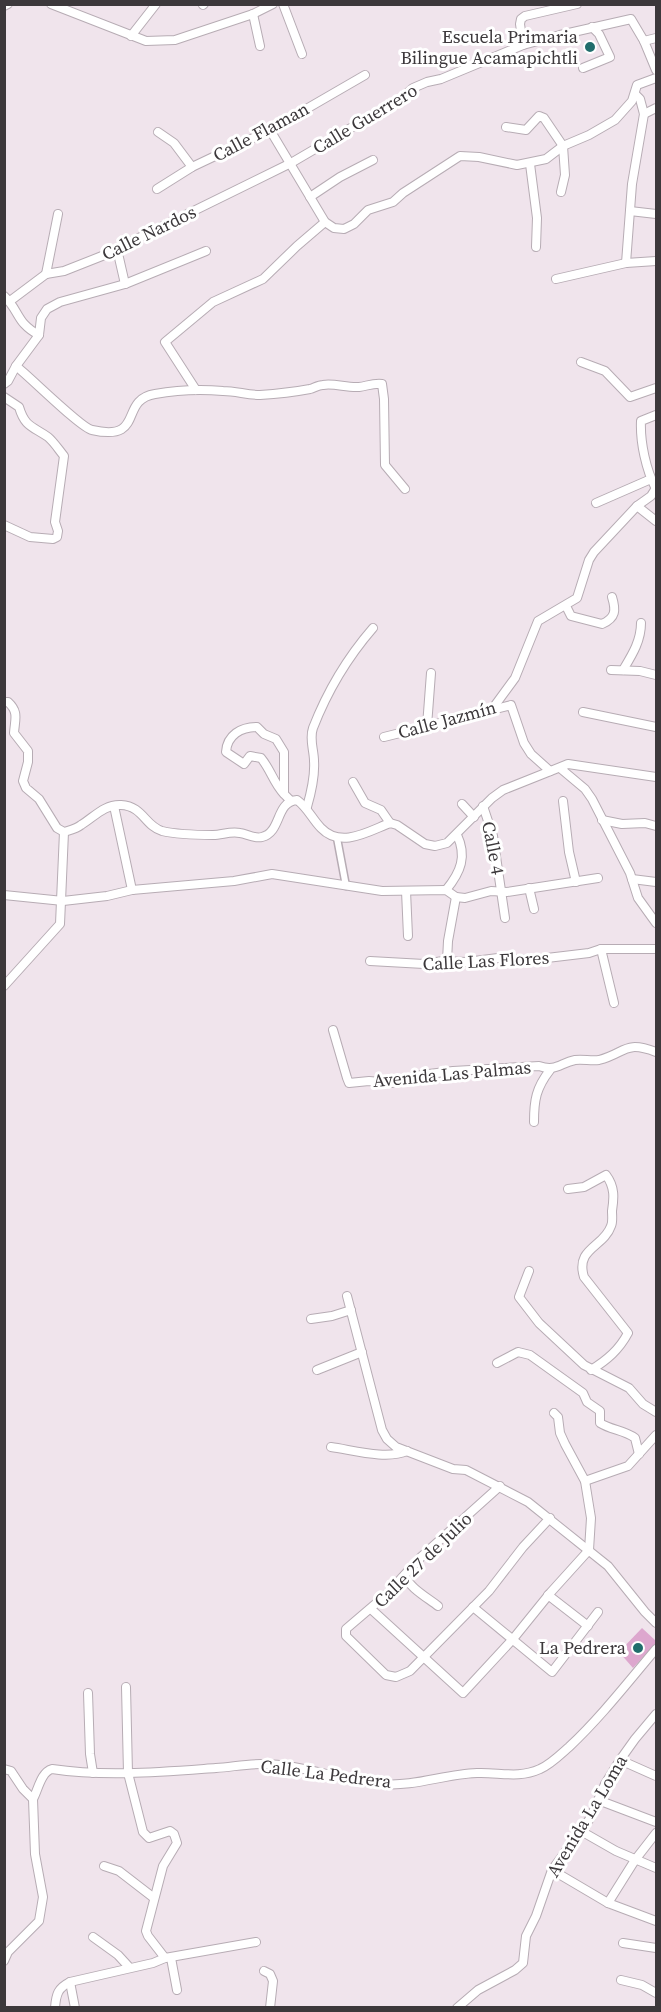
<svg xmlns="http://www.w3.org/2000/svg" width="661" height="2012" font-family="'Source Serif 4',serif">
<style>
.green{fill:#dda7ce}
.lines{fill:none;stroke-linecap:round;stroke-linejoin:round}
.pedestrian-casing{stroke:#b7acb4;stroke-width:9}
.minor-casing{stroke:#b7acb4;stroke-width:10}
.pedestrian{stroke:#fff;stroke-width:6}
.minor{stroke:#fff;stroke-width:8}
.poi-dot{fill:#216d6c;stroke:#fff;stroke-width:2}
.labels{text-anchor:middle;stroke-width:6;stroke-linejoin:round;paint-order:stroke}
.poi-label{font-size:18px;fill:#3c383b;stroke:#fff;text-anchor:end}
.street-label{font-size:18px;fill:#3c383b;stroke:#fff}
</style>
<rect width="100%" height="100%" fill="#f0e4ec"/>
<polygon class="green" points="642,1628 656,1641 656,1643 633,1668 619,1652"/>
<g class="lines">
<g class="pedestrian-casing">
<polyline id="pedestrian" points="337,838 346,886"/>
</g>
<g class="minor-casing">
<g id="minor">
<polyline points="51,4 146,41 175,40 253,14 273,4"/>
<polyline points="283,4 302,54"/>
<polyline points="203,5 204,4"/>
<polyline points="4,6 8,4"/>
<polyline points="253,14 260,46"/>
<polyline points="131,36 156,4"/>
<polyline points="644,41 656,38"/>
<polyline points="523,45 520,24 521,19 525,16 577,4"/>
<polyline points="583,68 610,57 599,34 592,27"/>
<polyline points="644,114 656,108"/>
<polyline points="506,127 526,130 539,116 544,118 563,146 565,175 561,192"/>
<polyline points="270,130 325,222 334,228 344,229 354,224 368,210 393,202 403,193 460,156 479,157 517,165 546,159 563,146 589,135 615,120 632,101 637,85 656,78"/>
<polyline points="158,132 174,143 192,167"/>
<polyline points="530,164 537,218 536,247"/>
<polyline points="157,189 192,167 270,130 365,75"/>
<polyline points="310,197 340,177 373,160"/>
<polyline points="630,211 656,214"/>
<polyline points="117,249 125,284"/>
<polyline points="626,263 632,184 644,114 640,99 635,94"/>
<polyline points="46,274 58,214"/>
<polyline points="556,279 626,263 656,261"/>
<path d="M4,296C20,311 16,323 39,335"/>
<polyline points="10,301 46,274 64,271 102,256 291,163 402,98 413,88 427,82 441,79 523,45 560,35 631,19 644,41 656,70"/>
<polyline points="581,362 605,371 630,397 656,388"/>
<path d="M16,366C30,377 81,428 92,430C146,442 118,400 155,394C177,390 201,389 223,391C236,391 247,395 260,395C276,394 294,392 310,389C314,388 318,385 323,385C334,383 347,388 359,387C367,386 373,383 382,384L384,399L385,465L405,489"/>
<polyline points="4,384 8,381 16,366 39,335 41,318 47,309 60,302 125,284 206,251"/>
<polyline points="196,390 165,342 213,302 263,279 297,246 325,222"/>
<path d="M4,397L19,407C25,427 32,426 48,437C54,442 59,450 64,456L55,522L58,531L57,537L53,539L30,537L4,525"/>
<path d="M656,489C646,470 640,442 641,421L656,415"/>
<polyline points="596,503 651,479"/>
<polyline points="637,506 656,521"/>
<path d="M566,606L571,616L602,624C616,618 616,610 612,597"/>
<polyline points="611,670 640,671 656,675"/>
<path d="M623,670C632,655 641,641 641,623"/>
<path d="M4,702H8C19,712 15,719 14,733L28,751V762L23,781L26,788L39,799L57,828L64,832C70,830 76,829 81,825C94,817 105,804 121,805C143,806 145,826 162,831C175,834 199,835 213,835C222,835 230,831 240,833C247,834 254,839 262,837C282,832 275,802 297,800C308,808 312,819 321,828C341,849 369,831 390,823L397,825L425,844L435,846L447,843L492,798L503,790L568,764L656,777"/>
<polyline points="493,708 515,678 538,621 577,598 589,560 594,552 637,506 651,496 656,488"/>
<polyline points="583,712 656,727"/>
<polyline points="427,726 431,673"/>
<polyline points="384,737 511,705 524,743 531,754 550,771"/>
<polyline points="560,768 585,789 592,799 630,873 638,898 656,923"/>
<polyline points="353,782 365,803 381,810 390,823"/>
<path d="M284,794C273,782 271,770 261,758L250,756L244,764L226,752C227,735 241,727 257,727L264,734L276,739L284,752V794L290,800"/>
<polyline points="563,801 569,852 576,882"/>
<polyline points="462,804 474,817"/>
<polyline points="114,806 132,890"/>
<polyline points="483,806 493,836 505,918"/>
<path d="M307,807C311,793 315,775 314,761C314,750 309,739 313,728C327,692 347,658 373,628"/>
<polyline points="602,820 622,824 645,823 656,826"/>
<polyline points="632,879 656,882"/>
<polyline points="529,888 534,909"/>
<path d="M446,890C461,872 467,856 457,835"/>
<polyline points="406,891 408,936"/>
<polyline points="4,895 63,901 107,896 132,890 234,881 272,874 382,891 446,890 456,897 465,898 491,891 507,892 598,878"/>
<polyline points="601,949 614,1003"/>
<polyline points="370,961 424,964 443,961 466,962 498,958 530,960 589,953 601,949 656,949"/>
<polyline points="447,961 448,941 456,897"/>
<polyline points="4,986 60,924 64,832"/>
<path d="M333,1030L347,1078L349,1083L369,1081L392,1083L421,1075L453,1071L539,1066C556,1072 560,1063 575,1060C583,1059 591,1061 599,1060C626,1053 624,1040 656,1052"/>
<path d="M534,1122C534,1100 536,1088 550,1070"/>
<path d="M568,1189L584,1187L606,1175C615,1187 614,1198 612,1211C612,1216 613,1222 611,1226C604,1247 575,1248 584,1277L628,1333C619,1350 607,1360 591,1370"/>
<polyline points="529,1271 519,1297 539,1323 584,1365 629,1388 643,1404 656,1412"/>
<polyline points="347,1296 382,1430 387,1439 396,1447 453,1469 466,1470 528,1502 608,1566 645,1612 656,1623"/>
<polyline points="311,1319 332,1316 351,1310"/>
<path d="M497,1363L518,1352L530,1355L583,1393L587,1402L600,1411V1423C611,1430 624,1430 635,1438L639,1454"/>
<polyline points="317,1370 362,1352"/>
<path d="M331,1447C353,1450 386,1460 407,1451"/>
<polyline points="585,1481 628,1466 656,1435"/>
<polyline points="500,1486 421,1557 387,1594 346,1629 346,1636 386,1675 396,1677 410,1671 489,1591 523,1547 550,1518"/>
<path d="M405,1575C408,1587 428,1598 438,1606"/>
<polyline points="548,1595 588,1626"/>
<polyline points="473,1607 552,1672 598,1612"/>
<polyline points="371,1609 463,1693 513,1639 551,1592 589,1550 591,1518 585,1481 565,1444 560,1433 558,1417 554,1413"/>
<polyline points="126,1687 128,1773 143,1832 149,1838 170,1831 174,1834 177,1843 163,1866 146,1931 148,1936 165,1958"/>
<polyline points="88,1693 90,1754 93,1773"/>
<polyline points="620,1760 656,1776"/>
<polyline points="4,1769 11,1771 23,1789 33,1799 35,1854 43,1897 39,1921 8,1952 4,1961"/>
<path d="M33,1799C38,1790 41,1772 52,1769C106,1777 161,1772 216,1768C231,1767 246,1764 261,1764C303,1764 341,1781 382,1784C414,1787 445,1774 477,1773C499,1772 518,1779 540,1769C550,1765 560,1755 569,1747C601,1717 628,1682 656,1649"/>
<polyline points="598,1800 656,1822"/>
<polyline points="581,1831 616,1851 656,1868"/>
<polyline points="104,1866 119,1871 154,1898"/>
<polyline points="552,1870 608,1903 656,1921"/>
<polyline points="608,1903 635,1860 656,1833"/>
<polyline points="93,1937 118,1955 129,1967"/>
<polyline points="623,1943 656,1948"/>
<polyline points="171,1958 177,1990"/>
<polyline points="264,1971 270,1974 273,1981 270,2008"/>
<polyline points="621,1980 642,1985 656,1993"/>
<polyline points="70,1982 75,2008"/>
<path d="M55,2008C56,1994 58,1988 70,1982L153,1963L165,1958L256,1942"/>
<polyline points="457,2008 478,1990 515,1970 523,1963 526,1936 536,1916 552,1870 591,1817 605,1784 620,1760 635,1739 656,1714"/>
</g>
</g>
<use href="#pedestrian" class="pedestrian"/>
<use href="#minor" class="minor"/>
</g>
<g class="poi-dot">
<circle cx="590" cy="47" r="6"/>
<circle cx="638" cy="1648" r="6"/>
</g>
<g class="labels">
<g class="poi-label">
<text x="578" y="43">Escuela Primaria<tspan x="578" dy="21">Bilingue Acamapichtli</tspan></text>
<text x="626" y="1654">La Pedrera</text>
</g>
<g class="street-label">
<text transform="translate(365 119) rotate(-31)" y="6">Calle Guerrero</text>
<text transform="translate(261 132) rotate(-28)" y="6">Calle Flaman</text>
<text transform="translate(149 233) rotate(-26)" y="6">Calle Nardos</text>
<text transform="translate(447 720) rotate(-15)" y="6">Calle Jazmín</text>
<text transform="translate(493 848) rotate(79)" y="6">Calle 4</text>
<text transform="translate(486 961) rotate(-3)" y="6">Calle Las Flores</text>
<text transform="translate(452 1074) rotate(-5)" y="6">Avenida Las Palmas</text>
<text transform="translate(423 1560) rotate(-44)" y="6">Calle 27 de Julio</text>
<text transform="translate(326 1774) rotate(7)" y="6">Calle La Pedrera</text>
<text transform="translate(587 1816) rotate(-59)" y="6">Avenida La Loma</text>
</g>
</g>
<rect width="661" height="2012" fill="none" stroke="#3c383b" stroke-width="12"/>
</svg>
